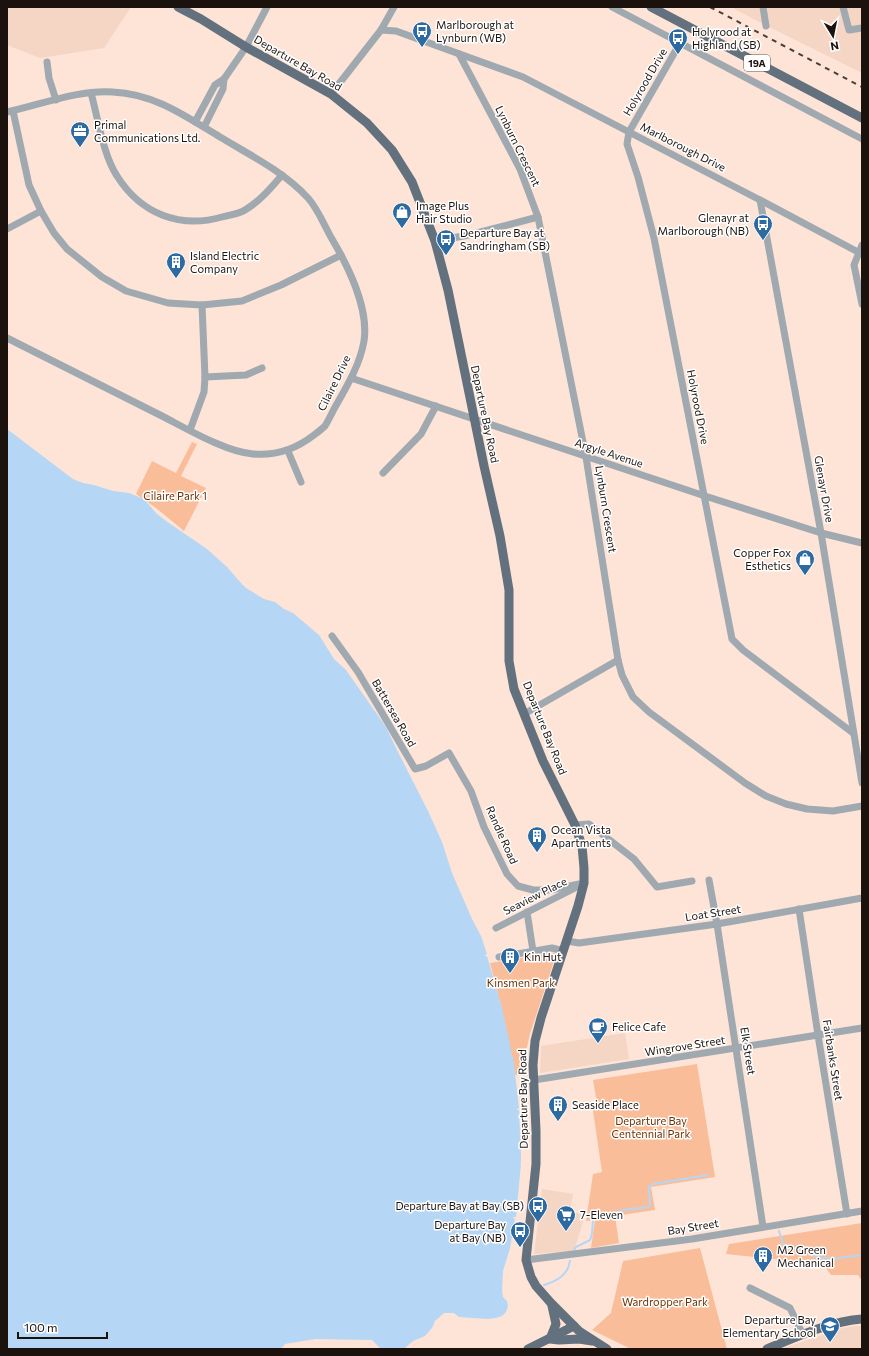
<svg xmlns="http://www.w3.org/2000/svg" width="869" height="1356" font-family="Commissioner,sans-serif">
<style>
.built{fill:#f5d5c3}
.green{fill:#fabd9a}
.water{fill:#b6d6f6}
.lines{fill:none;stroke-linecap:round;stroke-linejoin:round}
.stream{stroke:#b6d6f6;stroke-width:2}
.minor{stroke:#a0a8b0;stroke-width:7}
.major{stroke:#63717f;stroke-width:9}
.rail{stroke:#4a3e38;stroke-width:2;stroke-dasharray:5 5;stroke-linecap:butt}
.labels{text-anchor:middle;stroke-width:3;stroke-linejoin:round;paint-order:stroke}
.shield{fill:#fff;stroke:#5f5956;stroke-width:1}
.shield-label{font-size:10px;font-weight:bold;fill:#1b120e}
.poi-label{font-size:11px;fill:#1b120e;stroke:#fff;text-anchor:start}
.street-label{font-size:11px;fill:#1b120e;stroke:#fff}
.park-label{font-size:11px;fill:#6c3103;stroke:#fff}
</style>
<rect width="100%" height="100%" fill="#fde4d6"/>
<g class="built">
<polygon points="7,7 131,7 104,48 40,58 7,45"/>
<polygon points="731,7 862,7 862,73 761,23"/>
<polygon points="625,1033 629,1059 540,1073 541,1046"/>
<polygon points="542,1189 573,1194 570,1211 585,1215 574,1251 534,1254"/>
<polygon points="858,1326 862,1326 862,1349 781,1349 843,1328"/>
</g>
<g class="green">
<polygon points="192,442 197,444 181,476 206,488 184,531 156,508 136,494 152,461 176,473"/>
<path d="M557,952L530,1034L526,1052V1073L515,1075C508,1037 500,1000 490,963Z"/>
<polygon points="697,1064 715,1177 651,1187 655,1210 615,1216 619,1243 591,1248 595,1220 586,1221 593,1174 602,1172 592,1104 597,1103 593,1080"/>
<polygon points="862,1223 862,1281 858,1275 831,1275 823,1264 726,1254 729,1244"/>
<polygon points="700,1248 727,1349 631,1349 592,1330 611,1313 623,1261"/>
</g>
<polygon class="water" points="7,429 73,479 83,483 94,485 113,491 129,493 144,499 156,513 166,521 207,549 227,567 240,582 246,588 264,599 275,602 284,609 293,613 319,635 334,659 346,670 386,727 396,748 428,811 442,842 452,873 472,919 481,936 487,954 485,955 486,957 487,956 500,1001 499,1002 501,1003 512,1054 511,1055 511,1056 513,1056 519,1108 517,1109 517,1110 519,1110 521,1156 521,1163 519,1163 521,1164 516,1217 514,1217 513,1218 515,1219 510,1248 503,1271 502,1291 503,1297 507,1301 508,1306 506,1312 502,1316 496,1318 487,1319 459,1317 454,1313 444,1313 435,1321 432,1328 425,1336 413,1341 404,1349 381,1349 372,1340 315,1339 285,1344 281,1349 7,1349"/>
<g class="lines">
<g class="stream">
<polyline points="779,1231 783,1244 808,1252 813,1256 824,1258 831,1259 862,1255"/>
<path d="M574,1250L576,1247L590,1240C594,1232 591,1222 595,1214L598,1213L605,1219L609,1218C612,1213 614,1211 620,1212L623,1210L648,1207L650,1204L649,1193V1187L653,1184L708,1175"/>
<path d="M544,1285C557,1281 568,1275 570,1261"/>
</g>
<g class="minor">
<polyline points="612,7 862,139"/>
<polyline points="763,7 766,26"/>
<polyline points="843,7 849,30 862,28"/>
<polyline points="381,30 396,31 523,77 760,200 858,252"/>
<polyline points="680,43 629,132 627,144 638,177 654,238 732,639 743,650 853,733"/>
<polyline points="459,54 520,169 538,217 586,457 618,660 622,675 633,697 649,712 745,783 766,796 786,804 807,809 833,811 862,806"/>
<polyline points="47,62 49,78 56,100"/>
<path d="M91,93C98,118 103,155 117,176C141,214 180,229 222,217C229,215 239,214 245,210C260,201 271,188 282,175"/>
<polyline points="331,94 381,30 394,7"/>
<polyline points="13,111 29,185 41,211 54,233 67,249 102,277 126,291 168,303 202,305 242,301 281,285 341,255"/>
<path d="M7,112C39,105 81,89 113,92C155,94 185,116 220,137C250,155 284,172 308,198C318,209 325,227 332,239C348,266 369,309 364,341C360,365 346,388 334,409C331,415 328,421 325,426C322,429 318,432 314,435C296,449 276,456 253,454C225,452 184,427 158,414C108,389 57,363 7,338"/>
<polyline points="195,122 215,85 224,79 246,47 267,7"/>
<polyline points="204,127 223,89 224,79"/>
<polyline points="760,200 821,533 862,783"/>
<polyline points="7,229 41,211"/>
<polyline points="435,241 469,235 538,217"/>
<polyline points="862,245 854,265 862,304"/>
<polyline points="205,377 246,375 262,368"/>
<polyline points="351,378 705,496 821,533 862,543"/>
<polyline points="190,430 204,392 205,377 202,305"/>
<polyline points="288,451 301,482"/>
<polyline points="383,473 421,434 436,406"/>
<polyline points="332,636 358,672 415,769 426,766 449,753 471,791 484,827 507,874 518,886 533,890 551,890 584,883"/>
<polyline points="524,714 618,660"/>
<polyline points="575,825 589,824 634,859 657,887 692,881"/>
<polyline points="709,880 717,924 763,1227"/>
<polyline points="799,909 818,1035 847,1214"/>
<polyline points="527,912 533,951"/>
<polyline points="496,928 575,888"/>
<polyline points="567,941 579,943 717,924 862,898"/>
<polyline points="499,957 552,948 564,951"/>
<polyline points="534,1080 862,1028"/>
<polyline points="526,1260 692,1239 862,1211"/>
<polyline points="750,1288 790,1308 803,1335"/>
</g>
<g class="major">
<polyline points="178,7 201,19 246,47 331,94 367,123 392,150 412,182 435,241 448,290 484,466 500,536 509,590 509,661 514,689 543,761 575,825 582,846 584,868 584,883 578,906 541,1018 535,1041 533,1065 536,1131 536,1164 526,1260 531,1277 536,1286 551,1303 579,1331 607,1349"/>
<polyline points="651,7 862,118"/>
<polyline points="552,1306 556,1324 550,1339 559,1340 579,1339 592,1341"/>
<polyline points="528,1349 574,1326"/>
<path d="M767,1349C796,1337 831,1321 862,1319"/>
</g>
<polyline class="rail" points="710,7 862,87"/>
</g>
<defs>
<g id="bus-pin" transform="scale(1)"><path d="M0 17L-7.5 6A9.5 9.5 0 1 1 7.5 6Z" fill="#2c6aa1" stroke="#fff"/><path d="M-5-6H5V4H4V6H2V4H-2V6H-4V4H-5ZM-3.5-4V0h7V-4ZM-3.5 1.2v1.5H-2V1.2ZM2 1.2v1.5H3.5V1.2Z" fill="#fff"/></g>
<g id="office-pin" transform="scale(1)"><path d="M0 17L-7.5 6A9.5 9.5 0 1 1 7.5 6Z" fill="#2c6aa1" stroke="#fff"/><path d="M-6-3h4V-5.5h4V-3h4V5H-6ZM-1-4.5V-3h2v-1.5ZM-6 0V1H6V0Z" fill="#fff"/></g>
<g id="shop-pin" transform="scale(1)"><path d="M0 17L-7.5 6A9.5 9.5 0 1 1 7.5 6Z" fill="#2c6aa1" stroke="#fff"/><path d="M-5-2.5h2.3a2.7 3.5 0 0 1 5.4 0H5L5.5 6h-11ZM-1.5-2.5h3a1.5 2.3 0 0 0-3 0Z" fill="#fff"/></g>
<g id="building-pin" transform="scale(1)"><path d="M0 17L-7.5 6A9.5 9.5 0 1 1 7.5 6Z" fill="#2c6aa1" stroke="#fff"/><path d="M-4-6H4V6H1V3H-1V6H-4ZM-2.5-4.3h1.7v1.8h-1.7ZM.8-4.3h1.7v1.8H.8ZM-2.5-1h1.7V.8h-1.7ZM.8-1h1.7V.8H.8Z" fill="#fff"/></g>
<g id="cafe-pin" transform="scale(1)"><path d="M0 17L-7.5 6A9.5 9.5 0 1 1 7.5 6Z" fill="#2c6aa1" stroke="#fff"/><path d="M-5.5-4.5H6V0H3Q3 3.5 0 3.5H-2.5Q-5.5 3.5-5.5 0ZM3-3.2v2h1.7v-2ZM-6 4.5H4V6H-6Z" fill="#fff"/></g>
<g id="supermarket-pin" transform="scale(1)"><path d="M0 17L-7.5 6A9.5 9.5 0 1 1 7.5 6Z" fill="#2c6aa1" stroke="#fff"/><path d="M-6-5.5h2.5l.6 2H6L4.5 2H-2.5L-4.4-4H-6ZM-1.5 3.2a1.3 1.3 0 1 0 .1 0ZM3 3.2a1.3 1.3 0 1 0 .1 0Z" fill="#fff"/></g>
<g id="school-pin" transform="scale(1)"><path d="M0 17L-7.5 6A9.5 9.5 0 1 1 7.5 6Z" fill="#2c6aa1" stroke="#fff"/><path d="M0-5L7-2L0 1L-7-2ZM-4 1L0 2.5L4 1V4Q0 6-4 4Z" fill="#fff"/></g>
</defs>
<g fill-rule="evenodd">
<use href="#bus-pin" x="422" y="31"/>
<use href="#bus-pin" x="678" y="38"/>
<use href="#office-pin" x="80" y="131"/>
<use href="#shop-pin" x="402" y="212"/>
<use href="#bus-pin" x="763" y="224"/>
<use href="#bus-pin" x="446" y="239"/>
<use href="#building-pin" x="176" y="262"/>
<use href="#shop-pin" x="805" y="559"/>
<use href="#building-pin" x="537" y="836"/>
<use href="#building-pin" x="510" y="957"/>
<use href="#cafe-pin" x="598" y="1027"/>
<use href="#building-pin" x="558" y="1105"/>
<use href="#bus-pin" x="538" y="1206"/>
<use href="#supermarket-pin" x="566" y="1215"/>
<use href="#bus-pin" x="520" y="1231"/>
<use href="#building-pin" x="763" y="1256"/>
<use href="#school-pin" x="830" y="1326"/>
</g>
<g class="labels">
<rect class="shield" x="744" y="55" width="26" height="16" rx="3"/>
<g class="shield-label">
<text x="757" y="67">19A</text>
</g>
<g class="poi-label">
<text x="436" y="29">Marlborough at<tspan x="436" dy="13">Lynburn (WB)</tspan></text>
<text x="692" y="36">Holyrood at<tspan x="692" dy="13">Highland (SB)</tspan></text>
<text x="94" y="129">Primal<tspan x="94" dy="13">Communications Ltd.</tspan></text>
<text x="416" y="210">Image Plus<tspan x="416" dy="13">Hair Studio</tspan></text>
<text x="749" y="222" text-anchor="end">Glenayr at<tspan x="749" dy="13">Marlborough (NB)</tspan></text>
<text x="460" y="237">Departure Bay at<tspan x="460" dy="13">Sandringham (SB)</tspan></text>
<text x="190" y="260">Island Electric<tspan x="190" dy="13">Company</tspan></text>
<text x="791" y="557" text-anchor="end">Copper Fox<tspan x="791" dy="13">Esthetics</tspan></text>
<text x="551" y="834">Ocean Vista<tspan x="551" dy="13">Apartments</tspan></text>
<text x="524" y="961">Kin Hut</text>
<text x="612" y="1031">Felice Cafe</text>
<text x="572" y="1109">Seaside Place</text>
<text x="524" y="1210" text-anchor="end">Departure Bay at Bay (SB)</text>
<text x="580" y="1219">7-Eleven</text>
<text x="506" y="1229" text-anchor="end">Departure Bay<tspan x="506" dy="13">at Bay (NB)</tspan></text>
<text x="777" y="1254">M2 Green<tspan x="777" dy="13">Mechanical</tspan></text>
<text x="816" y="1324" text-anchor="end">Departure Bay<tspan x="816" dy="13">Elementary School</tspan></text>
</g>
<g class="street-label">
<text transform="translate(298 63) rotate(30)" y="4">Departure Bay Road</text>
<text transform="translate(645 82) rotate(-60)" y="4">Holyrood Drive</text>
<text transform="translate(518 146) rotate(64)" y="4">Lynburn Crescent</text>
<text transform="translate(683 147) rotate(27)" y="4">Marlborough Drive</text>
<text transform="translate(334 383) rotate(-64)" y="4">Cilaire Drive</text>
<text transform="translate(698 407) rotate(79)" y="4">Holyrood Drive</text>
<text transform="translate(485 414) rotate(78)" y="4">Departure Bay Road</text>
<text transform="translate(609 453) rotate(18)" y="4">Argyle Avenue</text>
<text transform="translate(824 489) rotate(80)" y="4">Glenayr Drive</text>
<text transform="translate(606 509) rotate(81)" y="4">Lynburn Crescent</text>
<text transform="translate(394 713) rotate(60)" y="4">Battersea Road</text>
<text transform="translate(545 728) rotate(68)" y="4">Departure Bay Road</text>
<text transform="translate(502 835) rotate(66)" y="4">Randle Road</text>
<text transform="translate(535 896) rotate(-27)" y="4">Seaview Place</text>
<text transform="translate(713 913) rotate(-9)" y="4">Loat Street</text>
<text transform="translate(685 1046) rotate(-9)" y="4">Wingrove Street</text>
<text transform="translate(748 1051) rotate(81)" y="4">Elk Street</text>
<text transform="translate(833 1060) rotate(81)" y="4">Fairbanks Street</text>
<text transform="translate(523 1099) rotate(-91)" y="4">Departure Bay Road</text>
<text transform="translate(693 1227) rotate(-9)" y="4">Bay Street</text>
</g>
<g class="park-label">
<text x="175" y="500">Cilaire Park 1</text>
<text x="521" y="987">Kinsmen Park</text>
<text x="651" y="1125">Departure Bay<tspan x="651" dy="13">Centennial Park</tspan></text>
<text x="665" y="1306">Wardropper Park</text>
</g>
</g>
<rect width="869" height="1356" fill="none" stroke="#1b120e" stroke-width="16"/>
<g transform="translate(833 36) rotate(170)" stroke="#ffffff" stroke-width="3" paint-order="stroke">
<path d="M0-3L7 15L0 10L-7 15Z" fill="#1b120e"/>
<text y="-6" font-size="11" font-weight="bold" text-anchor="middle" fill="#1b120e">N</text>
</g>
<path d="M18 1332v6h89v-6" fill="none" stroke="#1b120e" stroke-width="2"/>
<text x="24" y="1332" font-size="12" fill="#1b120e" stroke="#ffffff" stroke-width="3" paint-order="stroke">100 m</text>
</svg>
